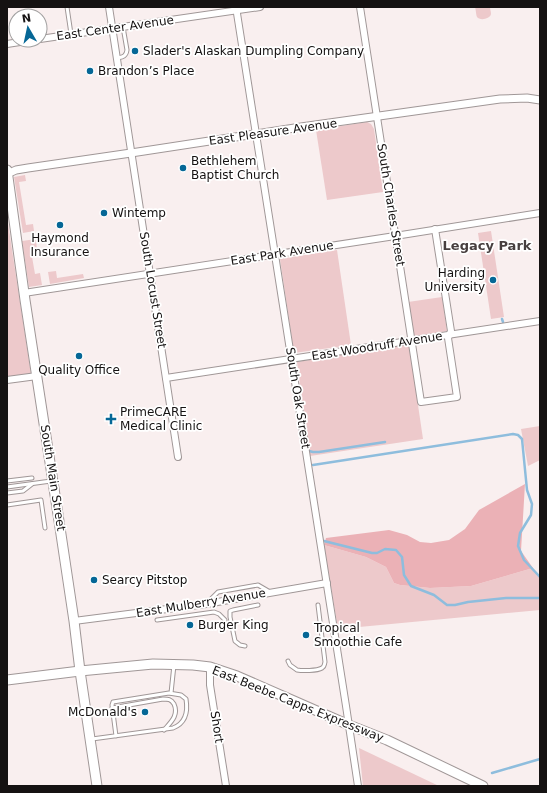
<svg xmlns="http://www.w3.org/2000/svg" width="547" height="793" font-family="'DejaVu Sans',sans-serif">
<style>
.green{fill:#edc9cb}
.forest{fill:#ebb1b6}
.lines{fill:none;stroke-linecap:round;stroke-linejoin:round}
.stream{stroke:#8ebddd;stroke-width:2.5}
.service-casing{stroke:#a09797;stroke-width:5}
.minor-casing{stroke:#a09797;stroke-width:8}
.tertiary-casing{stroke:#a09797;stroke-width:9}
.primary-casing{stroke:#a09797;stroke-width:11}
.service{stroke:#fff;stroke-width:3}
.minor{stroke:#fff;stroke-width:6}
.tertiary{stroke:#fff;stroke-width:7}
.primary{stroke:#fff;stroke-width:9}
.poi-dot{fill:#056796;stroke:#fff;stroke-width:1.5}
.labels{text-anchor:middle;stroke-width:3.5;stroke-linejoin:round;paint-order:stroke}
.street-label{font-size:12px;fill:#151212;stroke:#fff}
.poi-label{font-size:12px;fill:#151212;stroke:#fff;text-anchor:start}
.neighbourhood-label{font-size:13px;font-weight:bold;fill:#473f3f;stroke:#fff}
</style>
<rect width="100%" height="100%" fill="#f9efef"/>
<g class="green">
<path d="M475,7H490C490,9 491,12 491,14C490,19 480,21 477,17C476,15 476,10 475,7Z"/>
<polygon points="367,122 371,124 374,129 383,192 327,200 316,130"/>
<polygon points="25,175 26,181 19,182 26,225 33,224 34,231 23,233 14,177"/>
<polygon points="7,217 31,374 7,378"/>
<polygon points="491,231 504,317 491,319 478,233"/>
<polygon points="36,239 37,250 31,251 35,274 40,273 42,285 29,287 22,241"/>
<polygon points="337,250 351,345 294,353 280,259"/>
<polygon points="56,271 57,278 83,274 84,278 50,284 48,272"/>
<polygon points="442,297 447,331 414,337 408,302"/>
<polygon points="409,344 423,439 310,456 297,362"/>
<polygon points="540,426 540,460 528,466 521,429"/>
<polygon points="324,545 366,557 386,567 394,583 400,585 430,588 471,586 533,568 540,576 540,610 338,629"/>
<polygon points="359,748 439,786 363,786"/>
</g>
<polygon class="forest" points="525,484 521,551 533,568 471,586 430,588 400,585 394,583 386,567 366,557 324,545 326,538 389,530 407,535 420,542 431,543 449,540 465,529 479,510"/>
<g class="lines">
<g class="stream">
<polyline points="502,319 503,322"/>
<polyline points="309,451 313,452 319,452 385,442"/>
<polyline points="313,465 513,434 518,435 522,439 527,490 532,504 531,515 520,533 518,546 524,560 540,577"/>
<polyline points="324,541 372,553 377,553 385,549 396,550 402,557 404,575 411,586 434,595 447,605 455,605 468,602 506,598 540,598"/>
<polyline points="492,773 540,759"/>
</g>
<g class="service-casing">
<g id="service">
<polyline points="67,7 71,34"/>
<path d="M117,58C122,57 126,57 127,50L123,27"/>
<polyline points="7,481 32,478"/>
<polyline points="7,487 51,481"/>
<polyline points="7,493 23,491 32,484"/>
<polyline points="7,505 41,500 45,528"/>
<polyline points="207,603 218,592 258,585 270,592"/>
<polyline points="157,620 214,612 219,614 225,620"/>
<polyline points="245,646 240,645 235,641 230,617 230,611 233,610 258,605"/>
<path d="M288,661L290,665L297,670C302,671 317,671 322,668C325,666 324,665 325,662L318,605"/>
<polyline points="171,693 174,665"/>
<path d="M112,708L163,699C168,699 171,699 174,704C179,715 171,722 164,730"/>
<path d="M92,739L173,728C186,723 188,711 186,699L181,695L169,693L113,702L112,705L116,736"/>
</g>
</g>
<g class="minor-casing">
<g id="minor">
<polyline points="109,7 178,457"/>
<polyline points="236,7 346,706 358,786"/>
<polyline points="360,7 421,402 457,397 448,338 451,331 435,229"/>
<polyline points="40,39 260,7"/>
<polyline points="7,44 33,40"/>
<polyline points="24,293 395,236 540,213"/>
<polyline points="166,378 540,321"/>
<polyline points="7,380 37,376"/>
<polyline points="74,621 206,604 327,583"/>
<polyline points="210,667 210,685 226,786"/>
</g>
</g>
<g class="tertiary-casing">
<polyline id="tertiary" points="7,174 16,170 28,168 131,153 301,127 500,99 527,98 540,100"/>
</g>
<g class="primary-casing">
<g id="primary">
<polyline points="7,170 25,300 59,521 74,621 80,671 97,786"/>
<polyline points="7,680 80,671 153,664 193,665 210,667 237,676 292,700 349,725 387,740 483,786"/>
</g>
</g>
<use href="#service" class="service"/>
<use href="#minor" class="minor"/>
<use href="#tertiary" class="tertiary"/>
<use href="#primary" class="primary"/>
</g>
<g class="poi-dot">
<circle cx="135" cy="51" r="4"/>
<circle cx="90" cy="71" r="4"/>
<circle cx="183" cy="168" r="4"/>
<circle cx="104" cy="213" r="4"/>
<circle cx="60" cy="225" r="4"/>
<circle cx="493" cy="280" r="4"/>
<circle cx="79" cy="356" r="4"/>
<path d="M109 413h4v4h4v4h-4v4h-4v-4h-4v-4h4z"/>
<circle cx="94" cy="580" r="4"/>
<circle cx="190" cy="625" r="4"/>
<circle cx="306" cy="635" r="4"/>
<circle cx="145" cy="712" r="4"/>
</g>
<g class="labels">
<g class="street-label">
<text transform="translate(115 28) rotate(-8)" y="4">East Center Avenue</text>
<text transform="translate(273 132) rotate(-8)" y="4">East Pleasure Avenue</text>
<text transform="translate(391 205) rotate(81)" y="4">South Charles Street</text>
<text transform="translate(282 253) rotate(-9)" y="4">East Park Avenue</text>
<text transform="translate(153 290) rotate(81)" y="4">South Locust Street</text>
<text transform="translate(377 346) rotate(-9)" y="4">East Woodruff Avenue</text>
<text transform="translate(298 398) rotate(81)" y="4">South Oak Street</text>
<text transform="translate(53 478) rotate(81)" y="4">South Main Street</text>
<text transform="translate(201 603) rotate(-9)" y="4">East Mulberry Avenue</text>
<text transform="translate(298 704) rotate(22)" y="4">East Beebe Capps Expressway</text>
<text transform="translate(217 727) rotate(81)" y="4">Short</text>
</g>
<g class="poi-label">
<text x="143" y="55">Slader's Alaskan Dumpling Company</text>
<text x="98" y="75">Brandon’s Place</text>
<text x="191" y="165">Bethlehem<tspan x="191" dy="14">Baptist Church</tspan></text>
<text x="112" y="217">Wintemp</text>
<text x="60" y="242" text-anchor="middle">Haymond<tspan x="60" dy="14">Insurance</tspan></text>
<text x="485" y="277" text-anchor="end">Harding<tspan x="485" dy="14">University</tspan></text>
<text x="79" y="374" text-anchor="middle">Quality Office</text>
<text x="120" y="416">PrimeCARE<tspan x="120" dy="14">Medical Clinic</tspan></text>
<text x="102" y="584">Searcy Pitstop</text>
<text x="198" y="629">Burger King</text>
<text x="314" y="632">Tropical<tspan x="314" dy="14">Smoothie Cafe</tspan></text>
<text x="137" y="716" text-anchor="end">McDonald's</text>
</g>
<g class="neighbourhood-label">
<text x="487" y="250">Legacy Park</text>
</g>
</g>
<rect width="547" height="793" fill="none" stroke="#151212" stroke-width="16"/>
<g transform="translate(28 28) rotate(351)"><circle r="19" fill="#ffffff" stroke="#a1a0a0"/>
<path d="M0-3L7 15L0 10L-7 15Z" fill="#056796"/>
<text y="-6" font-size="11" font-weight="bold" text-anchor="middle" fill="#151212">N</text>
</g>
</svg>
